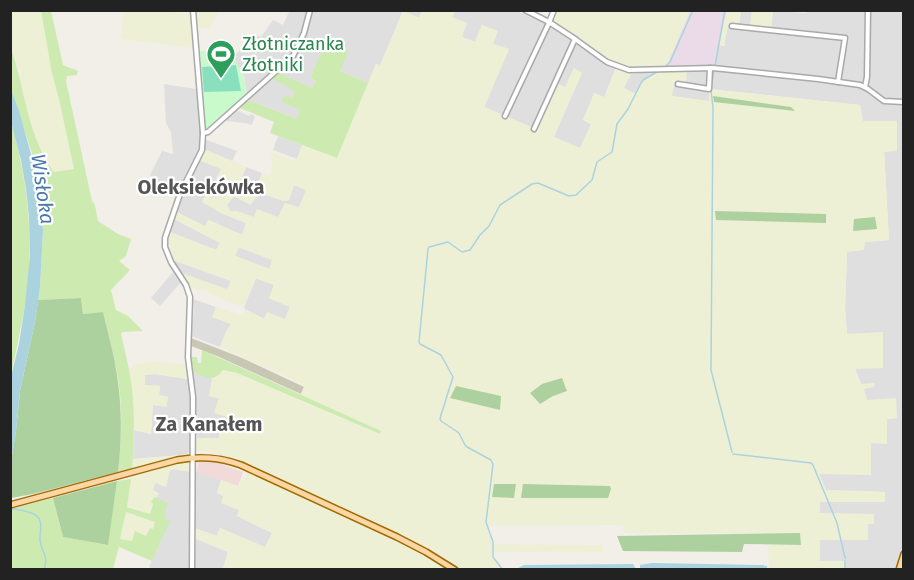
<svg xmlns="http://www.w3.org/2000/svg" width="914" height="580" font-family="'Fira Sans',sans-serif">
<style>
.residential{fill:#e0dfdf}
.commercial{fill:#f2dad9}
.industrial{fill:#ebdbe8}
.construction{fill:#c7c7b4}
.farmland{fill:#eef0d5;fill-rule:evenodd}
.grass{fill:#cdebb0;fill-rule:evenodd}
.forest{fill:#add19e}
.park{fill:#c8facc}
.pitch{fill:#88e0be}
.water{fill:#aad3df}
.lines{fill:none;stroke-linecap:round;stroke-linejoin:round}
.stream{stroke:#aad3df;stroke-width:1.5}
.minor-casing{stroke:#a9a9a9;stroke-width:7}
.major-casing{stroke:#a06b00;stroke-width:8}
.minor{stroke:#fff;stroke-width:4}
.major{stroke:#fcd6a4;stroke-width:5}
.labels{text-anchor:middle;stroke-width:4.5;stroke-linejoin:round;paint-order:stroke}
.leisure-label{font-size:18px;fill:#27864d;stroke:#fff;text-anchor:start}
.neighbourhood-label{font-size:20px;font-weight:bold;fill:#555;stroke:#fff}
.water-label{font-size:20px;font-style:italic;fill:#4a7aab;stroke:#fff}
</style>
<rect width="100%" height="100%" fill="#f2efe9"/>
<g class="residential">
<polygon points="806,10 903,11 904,549 897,569 846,569 845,561 820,561 820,540 868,540 868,524 874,515 820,513 820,501 885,502 885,492 825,490 819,474 871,443 887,419 896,418 867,400 855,368 847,334 845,309 847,252 865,242 889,240 884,151 863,121 860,105 709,89 709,101 671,96 675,81 687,69 714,70 719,45 724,46 728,25 739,25 741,11 752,11 750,27 771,29 773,11 789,11 790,12 806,13"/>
<polygon points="288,11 422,11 419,18 403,11 380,66 376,64 368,83 340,71 327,43 310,78 316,81 312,88 270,78 296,91 292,98 301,110 297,119 248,100 244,77 233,57 239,51 243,52 244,47 253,33 261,37 273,20 283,25 289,12"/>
<polygon points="455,11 517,11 549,26 605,64 616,68 604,98 595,93 583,120 591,124 581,149 554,138 565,87 556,83 536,129 484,107 509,49 493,44 482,25 475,42 462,37 452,17"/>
<polygon points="658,71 646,79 636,94 623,88 631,74"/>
<polygon points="164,84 196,89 201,138 237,151 232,161 203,149 221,169 220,181 222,186 216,199 202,201 223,214 246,223 242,235 209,220 205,227 177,212 182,196 168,190 150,175 162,151 173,154 171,132 166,123"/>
<polygon points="237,110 249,116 250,114 255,116 252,125 245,123 225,121"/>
<polygon points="278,136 302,145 297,159 273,150"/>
<polygon points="246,167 262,173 257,187 242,177"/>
<polygon points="294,185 306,190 299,208 278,217 254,218 237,211 230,211 227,205 234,195 260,193 284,201 289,200"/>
<polygon points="174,219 220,243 216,250 170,232"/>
<polygon points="238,247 273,260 269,269 235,256"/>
<polygon points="173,260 231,281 228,290 181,273"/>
<polygon points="174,271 182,281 160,306 151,298"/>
<polygon points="256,278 274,285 269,298 290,307 285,319 264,319 245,309 244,307"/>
<polygon points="193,299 216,307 213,317 231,324 226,332 220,347 191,336 194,309"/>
<polygon points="193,372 212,379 210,396 219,398 244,421 240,429 220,427 219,438 197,438"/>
<polygon points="155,374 188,379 190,392 190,451 187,454 182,455 133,459 134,430 151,434 153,404 166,407 168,397 159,395 160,386 145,385 145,375"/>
<polygon points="174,469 191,472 191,569 153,569 149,567 162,539 164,518 153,490 155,483 170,470"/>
<polygon points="195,471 221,480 217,493 224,496 239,510 237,516 272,533 266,548 220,528 217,536 194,528"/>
<polygon points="194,538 228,552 223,569 194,569"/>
</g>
<polygon class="commercial" points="203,460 213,461 243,472 238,486 197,472 198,462"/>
<polygon class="industrial" points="690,11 727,11 714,70 666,67"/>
<polygon class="construction" points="191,338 242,358 304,387 301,394 217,356 191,346"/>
<g class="farmland">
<polygon points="11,11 41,11 49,55 59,99 74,169 54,172 40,150 24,100 19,69 11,45"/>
<polygon points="163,11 191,14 193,48 120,39 124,11"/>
<polygon points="196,11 196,10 219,11 209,29 197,27"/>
<path d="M403,11L419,18L422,11H455L452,17L467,23L462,37L475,42L482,25L498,31L493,44L509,49L484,107L536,129L556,83L565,87L574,68L582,73L554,137L580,148L591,124L583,120L594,93L604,97L616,68L631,74L624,88L636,94L641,83L658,71L687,69L686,83L675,81L672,96L709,101V89L860,105L863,121H897V151L884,152L889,240L865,242L864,250L847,252L845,309L847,334L883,332V368L855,369L860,384L875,383L874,387L864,389L867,400L896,398L897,418L887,419V444L871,443V475L819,474L826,490L885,492V502H820V513L874,514V524H868V540H820V561H846V569H769L768,545H800V533H624L623,525L486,526L493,544L602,545L603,552H493L492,557L502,569H223L228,552L194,538V528L217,536L220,528L265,547L272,533L237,516L239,510L221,503L223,496L217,493L221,480L238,486L241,480L244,481L249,465L213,452L196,450L197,438H219V426L240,429L244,422L214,413L219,398L209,396L212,379L217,377L222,370L237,373L371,431L380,434L381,431L301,394L305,385L220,347L226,332L231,324L212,317L216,307L239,315L243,314L245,309L264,319L267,312L285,319L290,307L269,298L274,285L256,278L244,307L223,300L208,292L189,287L181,273L227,289L231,281L173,260L167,247V239L170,232L216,250L220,243L174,219L177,212L205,226L208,220L242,235L246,223L223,214L202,202L206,194L216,198L222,187L218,184L219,181L216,179L221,169L199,160L204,149L246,167L242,177L257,187L262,173L271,176L272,167L271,152L296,161L302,145L337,158L376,64L380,65ZM294,185L306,190L299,207L285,203L278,217L257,209L254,217L237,211H230L227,205L234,196L250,205L260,193L284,201L289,200ZM239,247L272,260L269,269L235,256Z"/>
<polygon points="555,11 690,11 666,67 636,70 629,69 607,61 551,22"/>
<polygon points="727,11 741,11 739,26 728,25 724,46 719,45"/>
<polygon points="752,11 773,11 771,29 750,27"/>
<polygon points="155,361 186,365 188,379 155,374 145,375 145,385 160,386 159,395 168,397 166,407 153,405 151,434 134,430 132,390 129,367 137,364"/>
<polygon points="190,451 191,472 174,469 170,471 166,487 155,483 153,490 159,493 157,497 154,497 150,514 127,506 133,459 182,455 187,454"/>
<polygon points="126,512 156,522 153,530 146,536 133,541 120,539"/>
</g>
<g class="grass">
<path d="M41,11H51L63,65L78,71L77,75L67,76L66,81L92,201L95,205L98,221L118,234L131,239L126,256L119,261L130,270L111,290L116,310L128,316L143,331L122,332L121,334C125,352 130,370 132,389C135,416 134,443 132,469L118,472C122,439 123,405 117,372C113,352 108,332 103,312L83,314L81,298L38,300L40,287L43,230L39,190L32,153L11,90L10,45C25,87 27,136 54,172L74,169L59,99L52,73Z"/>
<polygon points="326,42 348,51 340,71 368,83 337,158 270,133 274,122 240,108 248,100 297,119 300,110 282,102 285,95 292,98 295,91 270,78 276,72 312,88 316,81 310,78"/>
<path d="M11,122C28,181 35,243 25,305C21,329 15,353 11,377Z"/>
<path d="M202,350L381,431L380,434L237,373L223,370C212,384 207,377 193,372L191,357H197L198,363H201Z"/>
<path d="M131,479L127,507L150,514L153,504L151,502L152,500H153L154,497L168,503L164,518L170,521L152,561L119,547L113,569L11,570V509L53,498L63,537L107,545L117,481ZM126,512L155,522L153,529L150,528L146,536L135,531L132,541L120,539Z"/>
</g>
<g class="forest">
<polygon points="713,96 791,107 795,111 714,102"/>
<polygon points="715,211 826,214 826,223 716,220"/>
<polygon points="875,217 877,229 853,231 854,219"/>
<path d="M81,298L83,314L103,312C108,333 114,354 117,375C122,407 122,440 118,472L33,494L11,498V462L16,431L20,391L35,322L38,300Z"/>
<polygon points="562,378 567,391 553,396 540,404 530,393 542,384"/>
<polygon points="456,386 501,396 500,410 450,398"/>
<polygon points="117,481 108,545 63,537 53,498"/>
<polygon points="494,484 516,484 514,498 492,497"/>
<polygon points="523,484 610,486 611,489 608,498 521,498"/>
<polygon points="800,533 801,545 744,544 742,552 623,551 617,536"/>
</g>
<path class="park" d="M200,51H227C239,63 244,77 247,93L210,125L211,127L206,130Z"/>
<polygon class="pitch" points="236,65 241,91 204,92 202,67"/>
<g class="water">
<polygon points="11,90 19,111 36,172 43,230 40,287 35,322 20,391 16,431 11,462 11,377 19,344 25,305 30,255 29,217 26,189 21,160 11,122"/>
<polygon points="652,563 762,565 767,566 767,569 640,569 640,565"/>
<polygon points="633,564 636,569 516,569 524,565"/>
</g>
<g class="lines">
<g class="stream">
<polyline points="715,66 725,10"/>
<polyline points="665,67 670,62 693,10"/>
<polyline points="714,70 711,90 713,108 711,370 732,452"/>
<polyline points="733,454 811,463 813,465 837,523 845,558"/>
<path d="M10,508C18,510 28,511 34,514C45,520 39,532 40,541C42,553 49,556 44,570"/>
<polyline points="845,561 845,570"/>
<polyline points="503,570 493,557 493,542 486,522 493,464 491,460 467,447 465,445 459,433 441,421 440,419 441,415 453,377 441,355 420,344 419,342 428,249 429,247 448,242 462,252 470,250 480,235 489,226 500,205 532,184 538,183 569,196 576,195 592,180 597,162 612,152 617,124 628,109 641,83 643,80 657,72"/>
</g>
<g class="minor-casing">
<g id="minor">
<polyline points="525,10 549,22 575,39 607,62 629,70 713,68 818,79 860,85 868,89 884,101 904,102"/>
<polyline points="732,26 845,38 838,82"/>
<polyline points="678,84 709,89 710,68"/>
<polyline points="865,87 867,77 868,10"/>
<polyline points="505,116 548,25 554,10"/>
<polyline points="534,129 575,39"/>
<polyline points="203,133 208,132 293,56 304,33 310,10"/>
<polyline points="192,570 193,397 188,357 190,297 186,285 171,262 165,247 165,238 180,194 202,150 203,133 193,10"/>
</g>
</g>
<g class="major-casing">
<g id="major">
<path d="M10,505L177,460C200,456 219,457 241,465L397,537L426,552L455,570"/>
<polyline points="899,570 904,554"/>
</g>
</g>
<use href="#minor" class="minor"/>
<use href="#major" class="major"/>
</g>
<defs>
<g id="stadium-pin" transform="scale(1.5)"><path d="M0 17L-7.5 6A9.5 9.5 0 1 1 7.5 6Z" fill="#2e9e5b" stroke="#fff"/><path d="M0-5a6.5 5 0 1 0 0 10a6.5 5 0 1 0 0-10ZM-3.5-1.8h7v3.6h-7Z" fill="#fff"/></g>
</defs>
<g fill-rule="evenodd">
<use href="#stadium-pin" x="221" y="54"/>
</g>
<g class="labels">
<g class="leisure-label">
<text x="242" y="50">Złotniczanka<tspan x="242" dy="21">Złotniki</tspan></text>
</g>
<g class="neighbourhood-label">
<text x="201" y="194">Oleksiekówka</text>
<text x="209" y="431">Za Kanałem</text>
</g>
<g class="water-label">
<text transform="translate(43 189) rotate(82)" y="7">Wisłoka</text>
</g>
</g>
<rect width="914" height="580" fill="none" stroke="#222222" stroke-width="24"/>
</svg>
